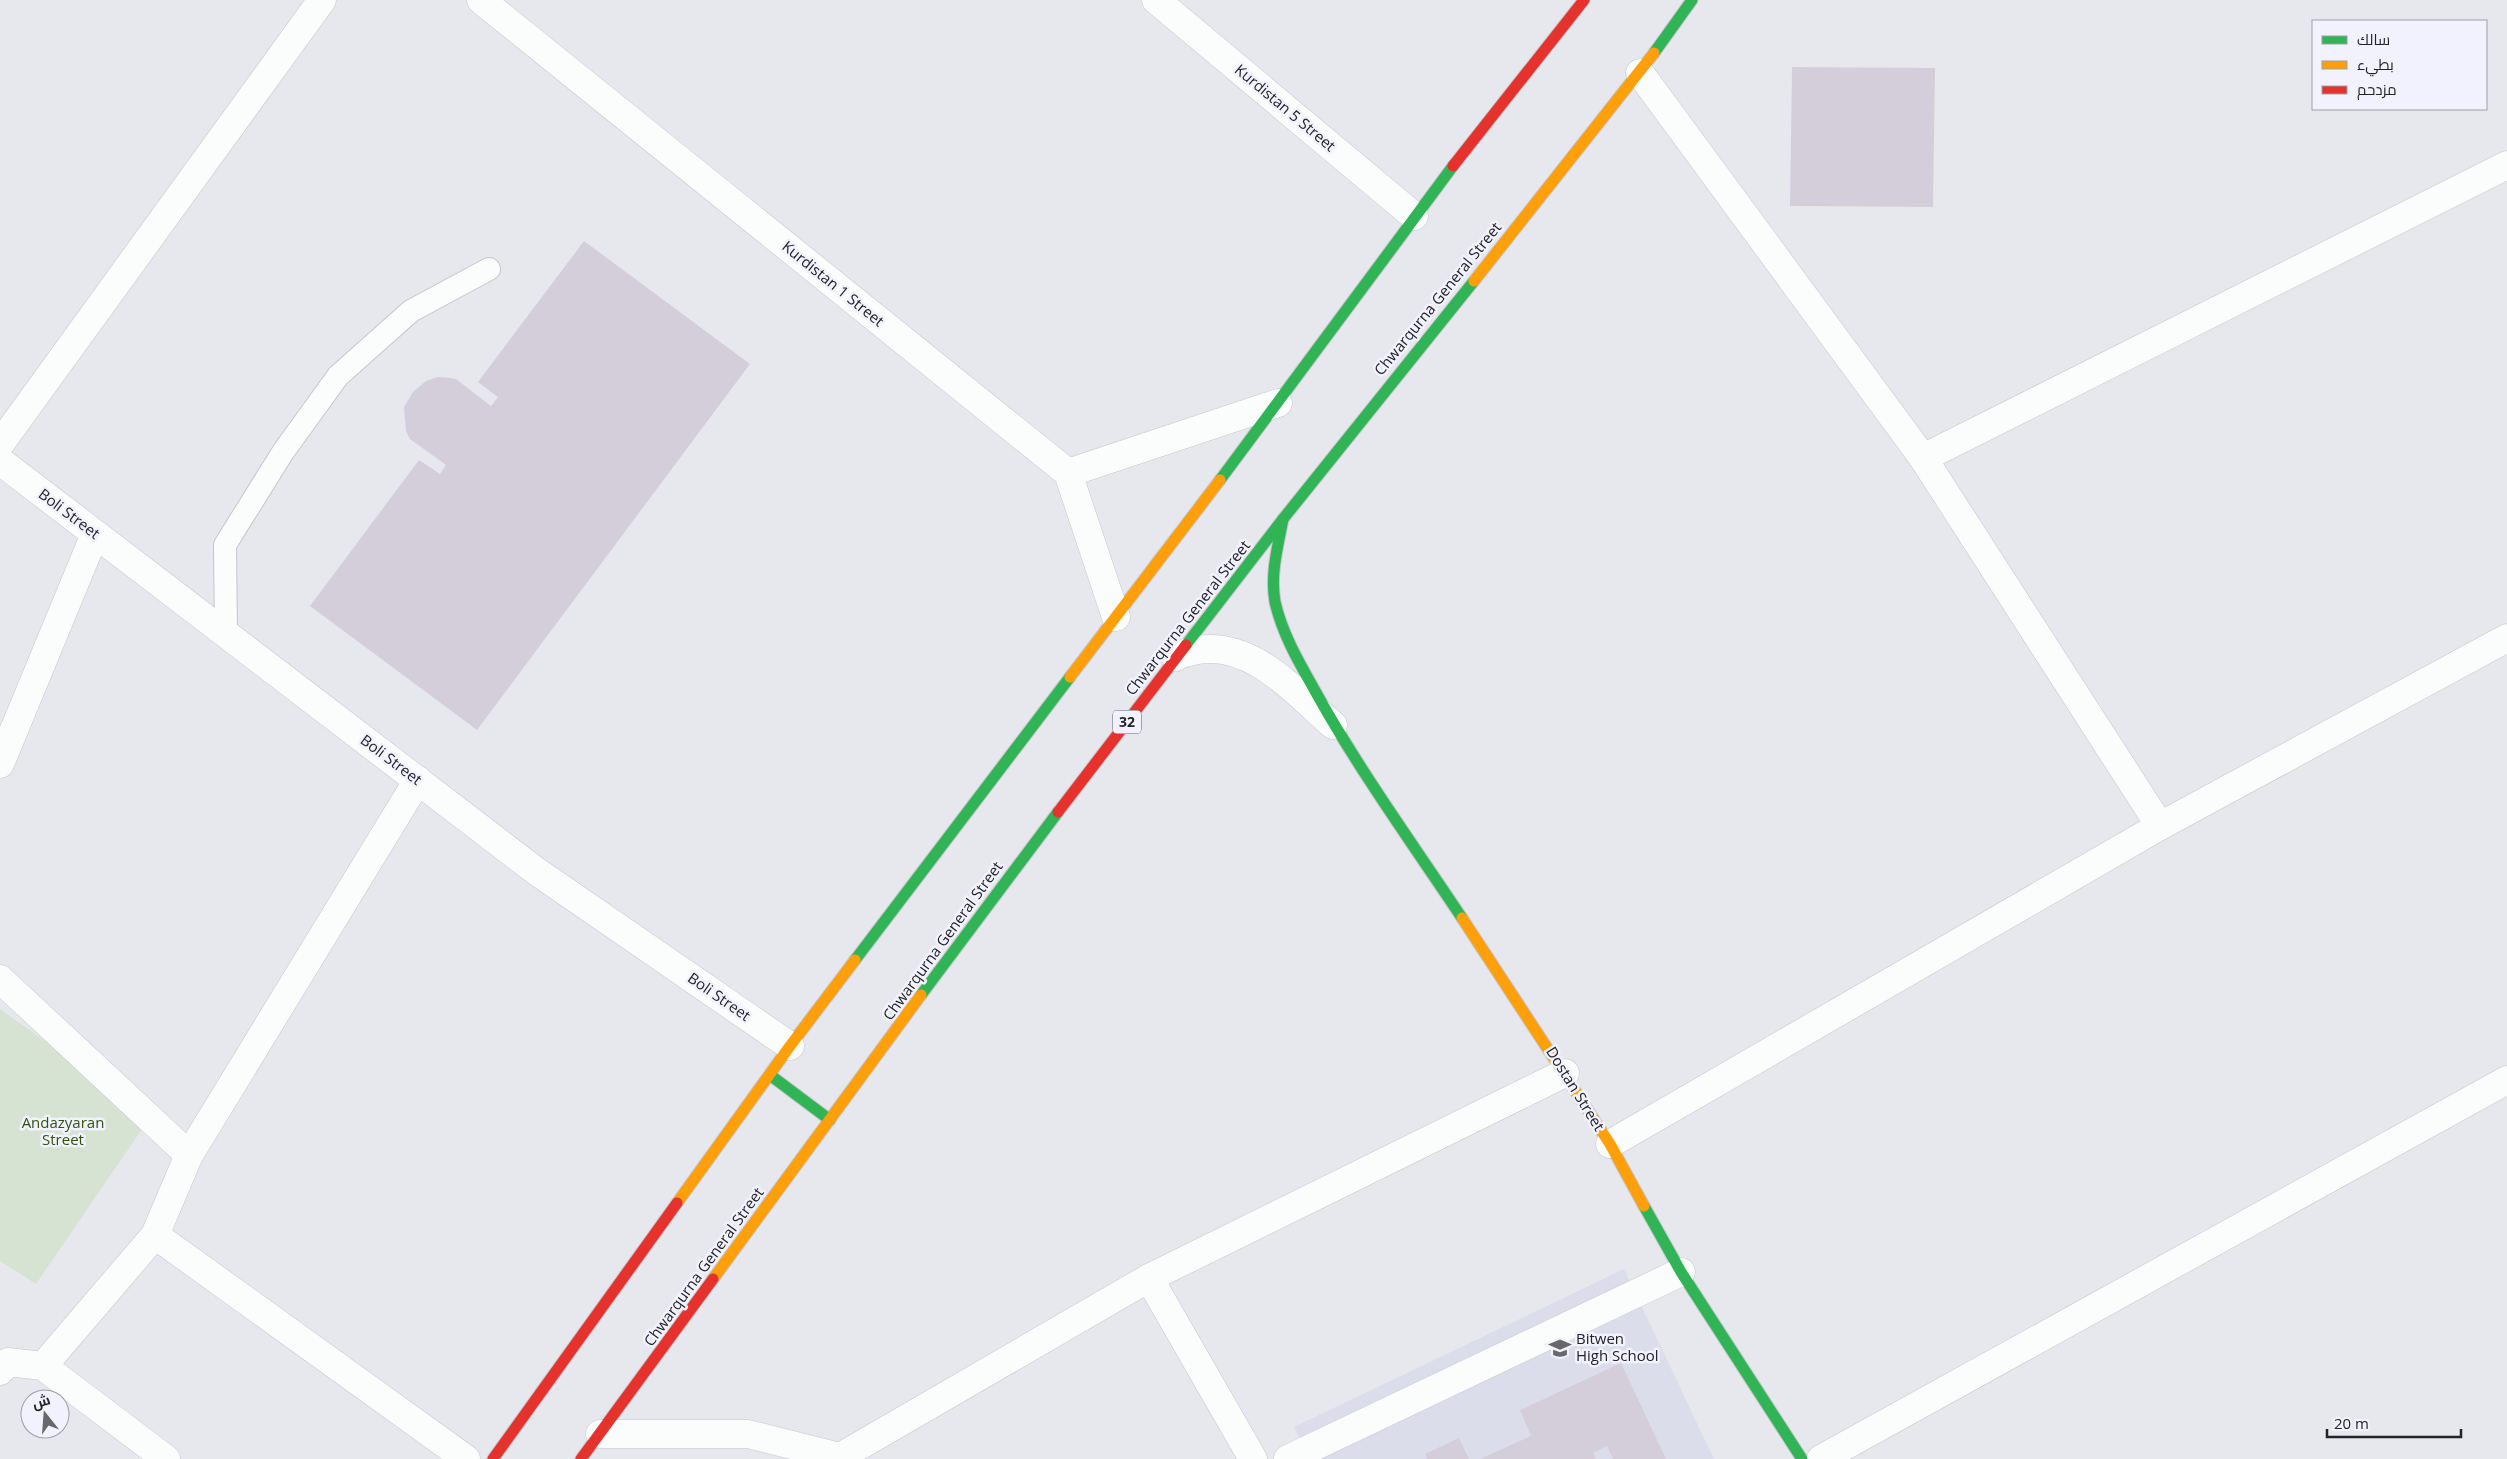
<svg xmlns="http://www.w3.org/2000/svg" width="2507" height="1459" font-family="'Open Sans',Cairo,sans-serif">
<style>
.built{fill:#dcddeb}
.green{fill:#d7e3d2}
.building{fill:#d4ceda}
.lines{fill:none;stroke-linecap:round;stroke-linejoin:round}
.lane-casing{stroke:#c5c6cb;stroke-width:24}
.street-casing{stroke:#c5c6cb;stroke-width:29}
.fast-casing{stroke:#c5c6cb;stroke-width:13}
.slow-casing{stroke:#c5c6cb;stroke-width:13}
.jam-casing{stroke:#c5c6cb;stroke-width:13}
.lane{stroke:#fbfcfc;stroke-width:22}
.street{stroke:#fbfcfc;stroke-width:28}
.fast{stroke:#30b455;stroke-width:11}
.slow{stroke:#ff9f0a;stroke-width:11}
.jam{stroke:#e5322d;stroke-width:11}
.labels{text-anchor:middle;stroke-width:5;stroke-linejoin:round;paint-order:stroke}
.shield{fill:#f1f2fe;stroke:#606168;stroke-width:1}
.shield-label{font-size:14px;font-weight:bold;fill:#222327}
.street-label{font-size:15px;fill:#222327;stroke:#f1f2fe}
.park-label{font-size:15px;fill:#315110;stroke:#f1f2fe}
.poi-label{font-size:15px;fill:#222327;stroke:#f1f2fe;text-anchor:start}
</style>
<rect width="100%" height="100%" fill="#e7e8ee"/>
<polygon class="built" points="1624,1269 1714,1459 1310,1459 1294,1427"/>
<polygon class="green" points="0,1009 151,1116 36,1284 0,1261"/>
<g class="building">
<polygon points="1792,67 1935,68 1933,207 1790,206"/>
<polygon points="584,241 750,364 477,730 310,606 419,460 440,474 446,465 410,439 406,431 404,407 413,392 426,381 438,377 451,378 456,379 491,406 498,397 478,382"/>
<polygon points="1621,1363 1666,1459 1613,1459 1607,1446 1593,1453 1596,1459 1480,1459 1531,1436 1520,1410"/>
<polygon points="1459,1438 1469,1459 1427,1459 1425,1454"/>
</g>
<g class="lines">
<g class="lane-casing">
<polyline id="lane" points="226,634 225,545 283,452 338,376 411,311 489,269"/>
</g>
<g class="street-casing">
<g id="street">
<polyline points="481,0 1068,473 1116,617"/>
<polyline points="1156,0 1414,216"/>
<polyline points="1640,73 1923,458 2160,826"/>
<polyline points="0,444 322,0"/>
<polyline points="1923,458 2507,165"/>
<polyline points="0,461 536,871 790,1046"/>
<polyline points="1068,473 1278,403"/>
<path d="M1176,657C1182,652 1191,652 1198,650C1253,641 1296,693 1333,725"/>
<polyline points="0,764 95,534"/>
<polyline points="0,979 189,1155"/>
<polyline points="1610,1144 2160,826 2507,638"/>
<polyline points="155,1235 466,1459"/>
<polyline points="1149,1278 1253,1459"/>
<polyline points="43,1366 155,1235 189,1155 418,780"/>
<polyline points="0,1371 8,1362 43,1366 166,1459"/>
<polyline points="600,1434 748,1434 840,1457 1149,1278 1565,1073"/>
<polyline points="1288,1459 1681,1272"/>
<polyline points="1821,1459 2507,1080"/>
</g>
</g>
<g class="fast-casing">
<g id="fast">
<polyline points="1654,53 1692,0"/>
<polyline points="1220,480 1453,166"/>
<path d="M1283,519C1278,546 1270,574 1275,602C1283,637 1302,667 1319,698C1362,774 1414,846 1462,918"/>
<polyline points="1186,645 1283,519 1474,281"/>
<polyline points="855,960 1070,677"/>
<polyline points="921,995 1058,812"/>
<polyline points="770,1075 830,1120"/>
<polyline points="1644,1206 1681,1272 1802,1459"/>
</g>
</g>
<g class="slow-casing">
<g id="slow">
<polyline points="1474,281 1654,53"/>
<polyline points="1070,677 1220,480"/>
<polyline points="1462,918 1610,1144 1644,1206"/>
<polyline points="677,1203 790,1046 855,960"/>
<polyline points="713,1279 921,995"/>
</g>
</g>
<g class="jam-casing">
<g id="jam">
<polyline points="1453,166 1584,0"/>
<polyline points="1058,812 1186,645"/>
<polyline points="493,1459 677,1203"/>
<polyline points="581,1459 713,1279"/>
</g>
</g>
<use href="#lane" class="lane"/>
<use href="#street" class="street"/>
<use href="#fast" class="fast"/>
<use href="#slow" class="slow"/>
<use href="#jam" class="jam"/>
</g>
<defs>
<g id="school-bare" transform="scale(1.725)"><path d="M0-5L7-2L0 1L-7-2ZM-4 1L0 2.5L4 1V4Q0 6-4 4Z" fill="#67686d" stroke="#f1f2fe" stroke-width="2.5" paint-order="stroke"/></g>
</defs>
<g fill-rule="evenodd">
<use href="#school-bare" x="1560" y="1348"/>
</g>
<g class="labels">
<rect class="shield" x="1113" y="710.5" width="28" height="23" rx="4"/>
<g class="shield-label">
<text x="1127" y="727">32</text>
</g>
<g class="street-label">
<text transform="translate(1285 108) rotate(40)" y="5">Kurdistan 5 Street</text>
<text transform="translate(833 284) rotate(39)" y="5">Kurdistan 1 Street</text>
<text transform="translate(1438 299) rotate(-51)" y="5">Chwarqurna General Street</text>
<text transform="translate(69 514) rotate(37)" y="5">Boli Street</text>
<text transform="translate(1188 618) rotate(-52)" y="5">Chwarqurna General Street</text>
<text transform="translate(391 760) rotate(37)" y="5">Boli Street</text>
<text transform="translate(943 941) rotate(-54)" y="5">Chwarqurna General Street</text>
<text transform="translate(719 997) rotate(35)" y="5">Boli Street</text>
<text transform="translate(1575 1089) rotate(58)" y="5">Dostan Street</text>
<text transform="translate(704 1267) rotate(-54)" y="5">Chwarqurna General Street</text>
</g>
<g class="park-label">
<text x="63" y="1128">Andazyaran<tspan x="63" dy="17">Street</tspan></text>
</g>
<g class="poi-label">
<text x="1576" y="1344">Bitwen<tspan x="1576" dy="17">High School</tspan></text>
</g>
</g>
<rect x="2312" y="20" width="175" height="90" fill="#f1f2fe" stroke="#9e9fa8"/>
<rect x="2322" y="36" width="25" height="8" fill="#30b455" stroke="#9e9fa8"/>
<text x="2357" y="45" font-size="15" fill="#222327">سالك</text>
<rect x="2322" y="61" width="25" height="8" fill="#ff9f0a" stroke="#9e9fa8"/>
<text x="2357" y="70" font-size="15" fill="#222327">بطيء</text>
<rect x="2322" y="86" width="25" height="8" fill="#e5322d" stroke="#9e9fa8"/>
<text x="2357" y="95" font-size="15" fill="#222327">مزدحم</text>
<g transform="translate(45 1414) rotate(343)"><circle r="24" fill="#f1f2fe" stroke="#9e9fa8"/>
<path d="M0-4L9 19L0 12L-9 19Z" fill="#67686d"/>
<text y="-8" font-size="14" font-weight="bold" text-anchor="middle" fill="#222327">ش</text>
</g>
<path d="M2327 1429v8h134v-8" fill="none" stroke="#222327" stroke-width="2.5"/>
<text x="2334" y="1429" font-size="15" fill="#222327" stroke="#f1f2fe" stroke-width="4" paint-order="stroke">20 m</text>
</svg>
